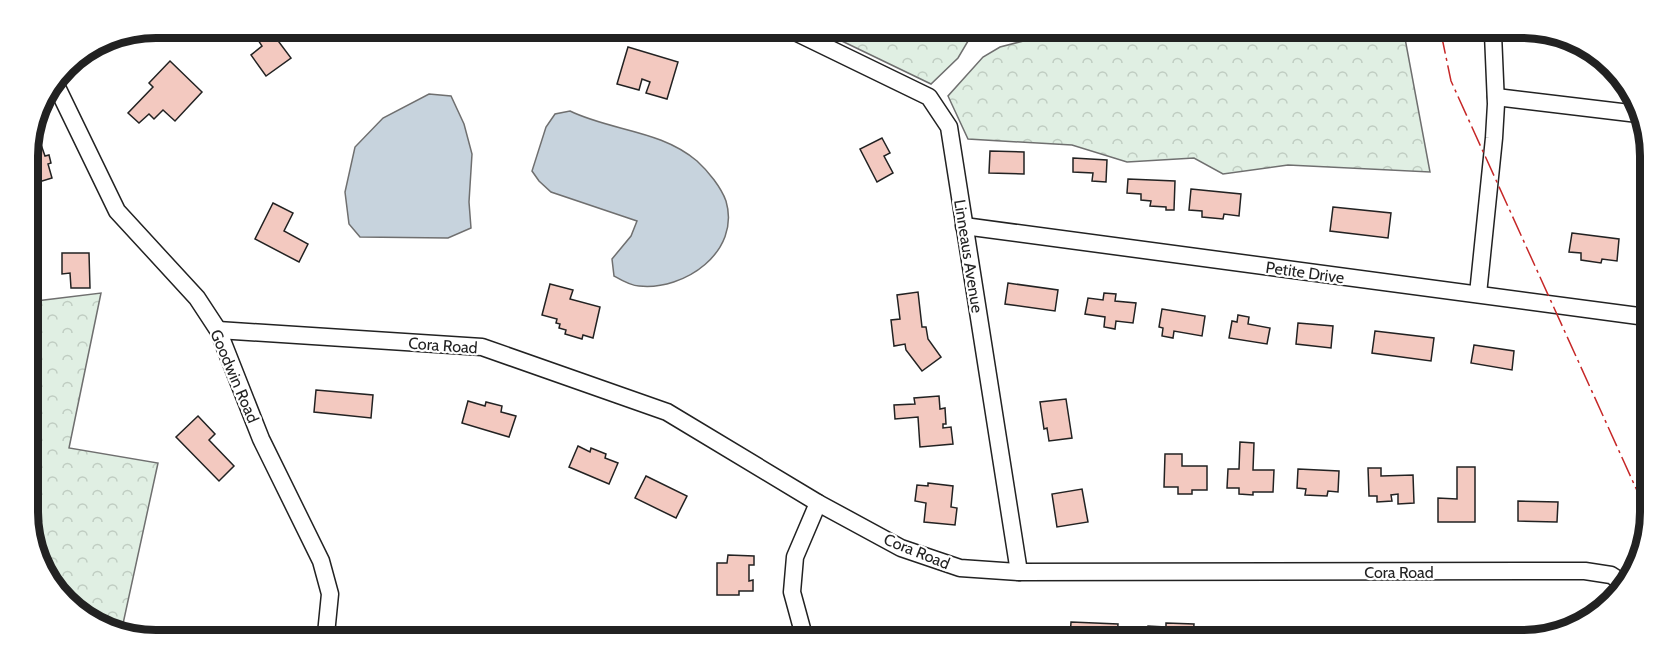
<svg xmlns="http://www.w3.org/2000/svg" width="1677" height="667" font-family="Cabin,sans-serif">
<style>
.forest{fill:url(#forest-crowns);stroke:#6f6f6f;stroke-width:1.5}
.water{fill:#c7d3dd;stroke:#6f6f6f;stroke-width:1.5}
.building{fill:#f3c9c0;stroke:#222;stroke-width:1.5}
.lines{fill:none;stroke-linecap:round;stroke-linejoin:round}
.minor-casing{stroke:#222;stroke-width:19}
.minor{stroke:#fff;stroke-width:16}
.power{stroke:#c62828;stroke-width:1.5;stroke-dasharray:21 4.5 3 4.5;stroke-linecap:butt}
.labels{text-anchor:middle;stroke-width:4.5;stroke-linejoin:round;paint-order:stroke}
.street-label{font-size:16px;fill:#222;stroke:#fff}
.rim{fill:none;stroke:#222;stroke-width:8}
</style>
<defs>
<pattern id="forest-crowns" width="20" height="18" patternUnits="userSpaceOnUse" patternTransform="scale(1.5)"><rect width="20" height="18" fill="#e0efe3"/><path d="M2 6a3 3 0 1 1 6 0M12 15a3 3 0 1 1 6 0" fill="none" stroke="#c0cdc2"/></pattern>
</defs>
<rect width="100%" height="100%" fill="#fff"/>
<g class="forest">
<polygon points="819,30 974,31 958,58 931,84"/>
<polygon points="1062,31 1404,33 1430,172 1288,165 1223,174 1194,158 1127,162 1072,145 968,139 948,96 983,57 1000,47"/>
<polygon points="101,293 69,448 158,463 121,633 114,633 59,596 29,536 28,302"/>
</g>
<g class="water">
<polygon points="429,94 451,96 464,124 472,154 469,202 471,228 448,238 360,237 349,224 345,192 355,147 383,118"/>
<path d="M570,111C611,131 661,130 697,161C708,171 721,187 726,201C741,252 684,291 639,286C631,286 621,280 614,276L612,259L631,236L637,221L551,192L539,181L532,171L546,127L555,114Z"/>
</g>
<g class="building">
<polygon points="298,28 324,28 311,41"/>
<polygon points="270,30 291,58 266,76 251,55 262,46 258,40"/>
<polygon points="628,47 678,62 667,99 646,93 650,82 642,79 639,90 617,84"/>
<polygon points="170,61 202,92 175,121 163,110 154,119 149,114 139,123 128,113 153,87 149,83"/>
<polygon points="38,136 45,156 49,155 51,163 48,164 52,178 29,185 27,147 30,138"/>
<polygon points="882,138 890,153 884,156 893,173 877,182 860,149"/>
<polygon points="990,151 1024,152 1024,174 989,173"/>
<polygon points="1073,158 1107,160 1106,182 1092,181 1093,173 1073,172"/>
<polygon points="1128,179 1175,181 1174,210 1166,210 1166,207 1150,206 1151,201 1141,200 1141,194 1127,193"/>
<polygon points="1191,189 1241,194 1239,216 1224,214 1223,219 1202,217 1202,211 1189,210"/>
<polygon points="273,203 293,213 284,231 308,244 299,262 255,239"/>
<polygon points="1333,207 1391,213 1388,238 1330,231"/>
<polygon points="1572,233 1619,239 1617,261 1602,259 1601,263 1581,260 1581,253 1569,252"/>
<polygon points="62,253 89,253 90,288 71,288 70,273 62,274"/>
<polygon points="1008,283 1058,290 1055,311 1005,304"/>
<polygon points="550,284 573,290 570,299 600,307 593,338 583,335 582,339 565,334 566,330 559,328 560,324 556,323 557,319 542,315"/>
<polygon points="918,292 922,327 926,327 928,339 941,357 922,371 906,350 905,344 894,346 891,320 900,319 897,295"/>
<polygon points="1104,293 1116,294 1115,301 1136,303 1133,323 1116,321 1115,329 1104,327 1105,317 1085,314 1088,298 1103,300"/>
<polygon points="1162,309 1205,316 1202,336 1174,331 1173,338 1162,336 1163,328 1159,327"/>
<polygon points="1238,315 1249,317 1248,324 1270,328 1267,344 1229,338 1232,321 1237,322"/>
<polygon points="1298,323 1333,326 1331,348 1296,344"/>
<polygon points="1375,331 1434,338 1431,361 1372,353"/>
<polygon points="1474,345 1514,351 1512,370 1471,363"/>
<polygon points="316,390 373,395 371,418 314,412"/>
<polygon points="939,396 940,409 945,408 946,424 943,424 943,428 951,427 953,444 920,447 918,417 895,419 894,405 915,404 914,398"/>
<polygon points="1066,399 1072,438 1049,441 1047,428 1044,429 1040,402"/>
<polygon points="468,401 485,406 486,402 502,406 501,412 516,416 509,437 462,423"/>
<polygon points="198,416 215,434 209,440 234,466 219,481 176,437"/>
<polygon points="1240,442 1254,443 1253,470 1274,470 1273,492 1253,492 1253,495 1239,494 1239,488 1227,488 1228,469 1239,469"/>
<polygon points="578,446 590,452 591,448 606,454 605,458 618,463 609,484 569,467"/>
<polygon points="1165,454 1182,454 1182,466 1207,466 1207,490 1192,490 1192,494 1178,494 1178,487 1164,487"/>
<polygon points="1457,467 1475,467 1475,522 1438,522 1438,498 1457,499"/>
<polygon points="1368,468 1381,468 1381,476 1413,475 1414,503 1398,504 1398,494 1391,495 1392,501 1377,502 1377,496 1369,496"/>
<polygon points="1298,469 1339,471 1338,492 1328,491 1327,496 1305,495 1306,489 1297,488"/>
<polygon points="646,476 687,496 676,518 635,498"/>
<polygon points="928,483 953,486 951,507 957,508 955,525 924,522 926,503 915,501 917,485 928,486"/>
<polygon points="1082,489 1088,522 1057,527 1052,494"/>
<polygon points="1518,501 1558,502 1557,522 1518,521"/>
<polygon points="728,555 754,556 754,565 749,565 749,581 753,580 753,591 739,591 739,595 717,595 717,563 727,563"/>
<polygon points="1071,622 1118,624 1117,638 1070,638"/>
<polygon points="1166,623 1194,624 1193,638 1147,638 1148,626 1166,627"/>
<polygon points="1506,632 1522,633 1522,638 1534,638 1506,640"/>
<polygon points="1430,637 1450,638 1450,639 1430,639"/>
</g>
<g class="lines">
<g class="minor-casing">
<g id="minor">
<polyline points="791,30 929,97 949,127 1019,572"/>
<polyline points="54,81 117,211 197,298 218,330 261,439 321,561 330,594 326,634"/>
<polyline points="1496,97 1638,114"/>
<polyline points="964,226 1646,317"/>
<polyline points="1478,294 1494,138 1496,104 1493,34"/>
<polyline points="218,330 482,347 667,412 818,503 901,548 960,568 1019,572 1585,571 1611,575 1622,582"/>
<polyline points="804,636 792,592 795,557 818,503"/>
</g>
</g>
<use href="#minor" class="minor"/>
<polyline class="power" points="1441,33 1451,81 1644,506"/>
</g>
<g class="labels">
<g class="street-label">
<text transform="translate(969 256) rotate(81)" y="6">Linneaus Avenue</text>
<text transform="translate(1305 272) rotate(8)" y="6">Petite Drive</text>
<text transform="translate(443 345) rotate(4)" y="6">Cora Road</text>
<text transform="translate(235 376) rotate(67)" y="6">Goodwin Road</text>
<text transform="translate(917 551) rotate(22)" y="6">Cora Road</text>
<text x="1399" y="578">Cora Road</text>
</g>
</g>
<path d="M0 0H1677V667H0ZM156 38H1522A118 118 0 0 1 1640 156V512A118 118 0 0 1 1522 630H156A118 118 0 0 1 38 512V156A118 118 0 0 1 156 38Z" fill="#fff" fill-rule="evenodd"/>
<path class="rim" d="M156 38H1522A118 118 0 0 1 1640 156V512A118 118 0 0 1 1522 630H156A118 118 0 0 1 38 512V156A118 118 0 0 1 156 38Z"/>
</svg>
